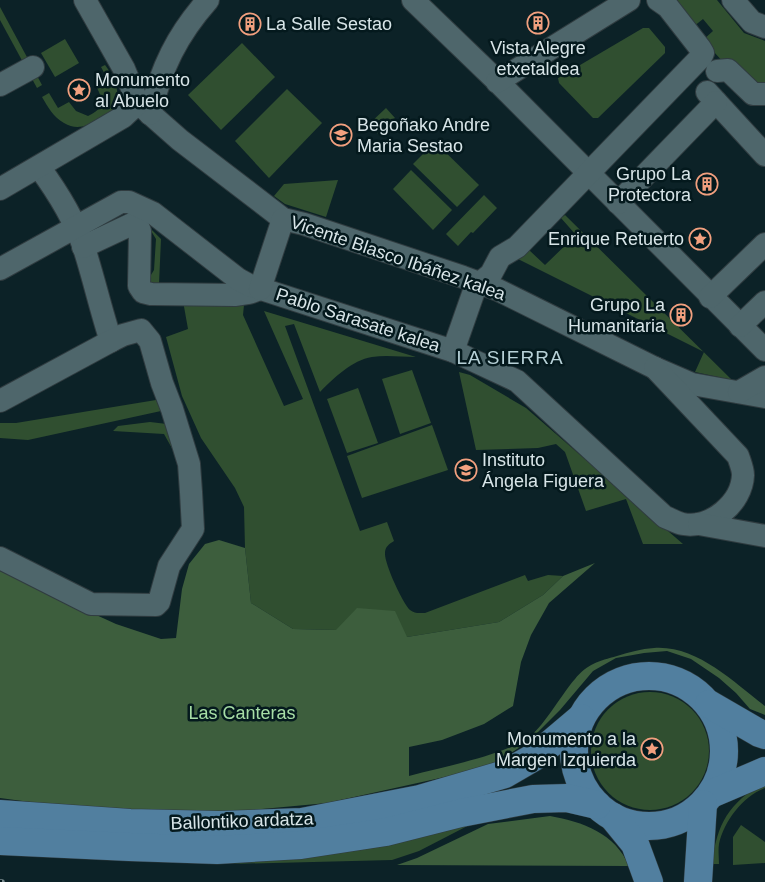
<svg xmlns="http://www.w3.org/2000/svg" width="765" height="882" font-family="Helvetica,sans-serif">
<style>
.green{fill:#304f30}
.forest{fill:#3d5e3d}
.lines{fill:none;stroke-linecap:round;stroke-linejoin:round}
.minor-casing{stroke:#303c40;stroke-width:24}
.major-casing{stroke:#303c40;stroke-width:29}
.minor{stroke:#4e666b;stroke-width:22}
.major{stroke:#517f9f;stroke-width:28}
.rail-casing{stroke:#798a8e;stroke-width:5.5}
.rail{stroke:#04191d;stroke-width:4;stroke-dasharray:11;stroke-linecap:butt}
.labels{text-anchor:middle;stroke-width:5;stroke-linejoin:round;paint-order:stroke}
.poi-label{font-size:18px;fill:#d8e5e8;stroke:#04191d;text-anchor:start}
.street-label{font-size:18px;fill:#d8e5e8;stroke:#04191d}
.park-label{font-size:18px;fill:#a7dea6;stroke:#04191d}
.neighbourhood-label{font-size:19px;letter-spacing:1px;fill:#b7d1d7;stroke:#04191d}
</style>
<rect width="100%" height="100%" fill="#0c2227"/>
<g class="green">
<polygon points="670,0 717,0 744,33 765,41 765,86 753,87 725,64 703,40 713,31 703,19 693,27"/>
<polygon points="0,7 42,85 37,88 0,20"/>
<polygon points="643,28 649,28 665,47 665,53 598,118 593,118 559,83 558,78"/>
<polygon points="65,39 79,63 55,77 41,53"/>
<polygon points="242,43 275,77 221,130 188,95"/>
<path d="M105,65C115,78 125,100 110,114C107,117 101,119 96,121C86,127 75,130 64,123C53,117 48,107 42,97L49,93L58,108L69,102L76,111L88,116C105,108 104,101 96,86L108,80L101,67Z"/>
<polygon points="287,89 322,123 269,178 235,141"/>
<polygon points="386,108 395,118 382,131 383,132 380,136 369,124"/>
<polygon points="435,142 479,185 457,207 413,164"/>
<polygon points="411,170 452,210 433,230 393,189"/>
<polygon points="338,180 326,217 285,204 274,196 284,184"/>
<polygon points="484,195 497,208 473,233 471,232 458,246 446,234"/>
<polygon points="565,215 732,380 695,372 704,352 518,259 529,250 545,265 576,235 561,218"/>
<polygon points="148,226 161,239 159,284 146,283 154,270 156,239"/>
<path d="M183,301L244,305L243,315L284,406L303,399L264,311L416,357C402,357 386,355 372,357C352,360 334,378 320,392L294,324L285,326L360,531L387,522L394,541C389,544 385,547 385,553C384,563 403,604 410,610C415,614 419,613 425,613L525,575L528,581L548,575L563,576L543,595L499,622L407,637L336,630L293,629L251,603L245,548L244,507L235,488L201,438L182,396L166,337L188,329Z"/>
<polygon points="412,370 431,423 400,434 382,379"/>
<polygon points="459,372 470,375 526,408 683,544 643,544 626,499 586,511 565,452 556,444 538,448 476,450"/>
<polygon points="358,388 378,443 347,453 327,399"/>
<polygon points="156,400 161,411 28,440 0,438 0,423 16,423"/>
<polygon points="150,422 167,424 183,468 164,434 113,431 118,426"/>
<polygon points="432,425 448,470 362,498 347,456"/>
<circle cx="650" cy="751" r="59"/>
<path d="M765,782V788C743,796 724,821 719,844C718,850 719,858 719,864H712C717,823 729,803 765,782Z"/>
<polygon points="479,820 419,851 392,860 229,864 309,857"/>
<polygon points="741,825 765,842 765,863 733,865 733,837"/>
</g>
<g class="forest">
<path d="M219,540L245,548L251,603L293,629L336,630L357,608L395,611L407,637L499,622L543,595L563,576L595,563L549,603L531,635L521,662L513,706L484,724L442,740L409,747V776C445,766 493,758 525,740C543,729 560,696 575,679C587,664 599,661 617,656C629,652 641,649 654,648C697,645 733,682 765,706V715L750,709L736,693L719,678L691,659L667,651L644,653L616,658L593,671L560,710L529,741L490,767L327,803L156,819L0,798V571L116,624L161,639L176,638L182,589L189,564L205,544Z"/>
<path d="M550,816C583,822 615,833 629,866L397,865L417,858L488,824Z"/>
</g>
<g class="lines">
<g class="minor-casing">
<g id="minor">
<polyline points="85,0 124,69 138,103 180,140 274,212 283,219 304,224 463,277 498,290 655,368 692,384 765,397"/>
<polyline points="413,0 495,79 765,350"/>
<polyline points="733,0 752,22 765,27"/>
<polyline points="717,71 728,70 753,94 765,94"/>
<polyline points="497,82 629,0"/>
<polyline points="0,85 33,67"/>
<polyline points="707,92 765,155"/>
<path d="M150,114C161,68 177,35 208,0"/>
<path d="M39,167C56,190 75,221 84,248C94,279 101,311 111,341"/>
<polyline points="0,189 123,117 138,103"/>
<polyline points="618,203 716,102"/>
<polyline points="83,247 132,224 138,226 140,231 139,286 143,292 151,294 236,295 249,293 260,289"/>
<path d="M0,269L121,202H129L153,213L238,279L249,285L453,351L517,381L665,517C671,519 677,523 683,524C711,529 742,503 743,475C743,469 740,462 738,456L655,368"/>
<polyline points="260,289 283,219"/>
<polyline points="710,297 765,244"/>
<polyline points="740,326 765,302"/>
<polyline points="453,351 474,291 480,283 491,274 500,257 517,247 701,57 703,53 700,48 668,7 658,0"/>
<polyline points="739,392 765,377"/>
<polyline points="0,401 111,341 123,335 141,330 150,341 162,383 172,409 189,464 191,492 193,529 169,566 159,602 156,605 91,604 0,558"/>
<polyline points="699,524 765,536"/>
</g>
</g>
<g class="major-casing">
<g id="major">
<circle cx="649" cy="751" r="75"/>
<polyline points="709,704 759,733 765,735"/>
<polyline points="711,794 765,771"/>
<polyline points="0,814 130,823 219,825 302,822 420,799 505,774 536,756 581,718"/>
<polyline points="613,817 635,844 649,882"/>
<polyline points="0,841 129,847 217,850 301,845 386,832 461,813 533,799 567,798 597,805"/>
<polyline points="698,882 703,804"/>
</g>
</g>
<use href="#minor" class="minor"/>
<use href="#major" class="major"/>
<g class="rail-casing">
<polyline id="rail" points="0,882 2,882"/>
</g>
<use href="#rail" class="rail"/>
</g>
<defs>
<g id="building-ring" transform="scale(1.125)"><circle r="9.5" fill="#04191d" stroke="#f2a07f" stroke-width="1.5"/><path d="M-4-6H4V6H1V3H-1V6H-4ZM-2.5-4.3h1.7v1.8h-1.7ZM.8-4.3h1.7v1.8H.8ZM-2.5-1h1.7V.8h-1.7ZM.8-1h1.7V.8H.8Z" fill="#f2a07f"/></g>
<g id="sight-ring" transform="scale(1.125)"><circle r="9.5" fill="#04191d" stroke="#f2a07f" stroke-width="1.5"/><path d="M0-6L1.8-2.2L6-1.7L2.9 1.2L3.7 5.4L0 3.3L-3.7 5.4L-2.9 1.2L-6-1.7L-1.8-2.2Z" fill="#f2a07f"/></g>
<g id="school-ring" transform="scale(1.125)"><circle r="9.5" fill="#04191d" stroke="#f2a07f" stroke-width="1.5"/><path d="M0-5L7-2L0 1L-7-2ZM-4 1L0 2.5L4 1V4Q0 6-4 4Z" fill="#f2a07f"/></g>
</defs>
<g fill-rule="evenodd">
<use href="#building-ring" x="538" y="23"/>
<use href="#building-ring" x="250" y="24"/>
<use href="#sight-ring" x="79" y="90"/>
<use href="#school-ring" x="341" y="135"/>
<use href="#building-ring" x="707" y="184"/>
<use href="#sight-ring" x="700" y="239"/>
<use href="#building-ring" x="681" y="315"/>
<use href="#school-ring" x="466" y="470"/>
<use href="#sight-ring" x="652" y="749"/>
</g>
<g class="labels">
<g class="poi-label">
<text x="266" y="30">La Salle Sestao</text>
<text x="538" y="54" text-anchor="middle">Vista Alegre<tspan x="538" dy="21">etxetaldea</tspan></text>
<text x="95" y="86">Monumento<tspan x="95" dy="21">al Abuelo</tspan></text>
<text x="357" y="131">Begoñako Andre<tspan x="357" dy="21">Maria Sestao</tspan></text>
<text x="691" y="180" text-anchor="end">Grupo La<tspan x="691" dy="21">Protectora</tspan></text>
<text x="684" y="245" text-anchor="end">Enrique Retuerto</text>
<text x="665" y="311" text-anchor="end">Grupo La<tspan x="665" dy="21">Humanitaria</tspan></text>
<text x="482" y="466">Instituto<tspan x="482" dy="21">Ángela Figuera</tspan></text>
<text x="636" y="745" text-anchor="end">Monumento a la<tspan x="636" dy="21">Margen Izquierda</tspan></text>
</g>
<g class="street-label">
<text transform="translate(398 258) rotate(19)" y="6">Vicente Blasco Ibáñez kalea</text>
<text transform="translate(358 320) rotate(18)" y="6">Pablo Sarasate kalea</text>
<text transform="translate(242 821) rotate(-2)" y="6">Ballontiko ardatza</text>
</g>
<g class="park-label">
<text x="242" y="719">Las Canteras</text>
</g>
<g class="neighbourhood-label">
<text x="510" y="364">LA SIERRA</text>
</g>
</g>
</svg>
